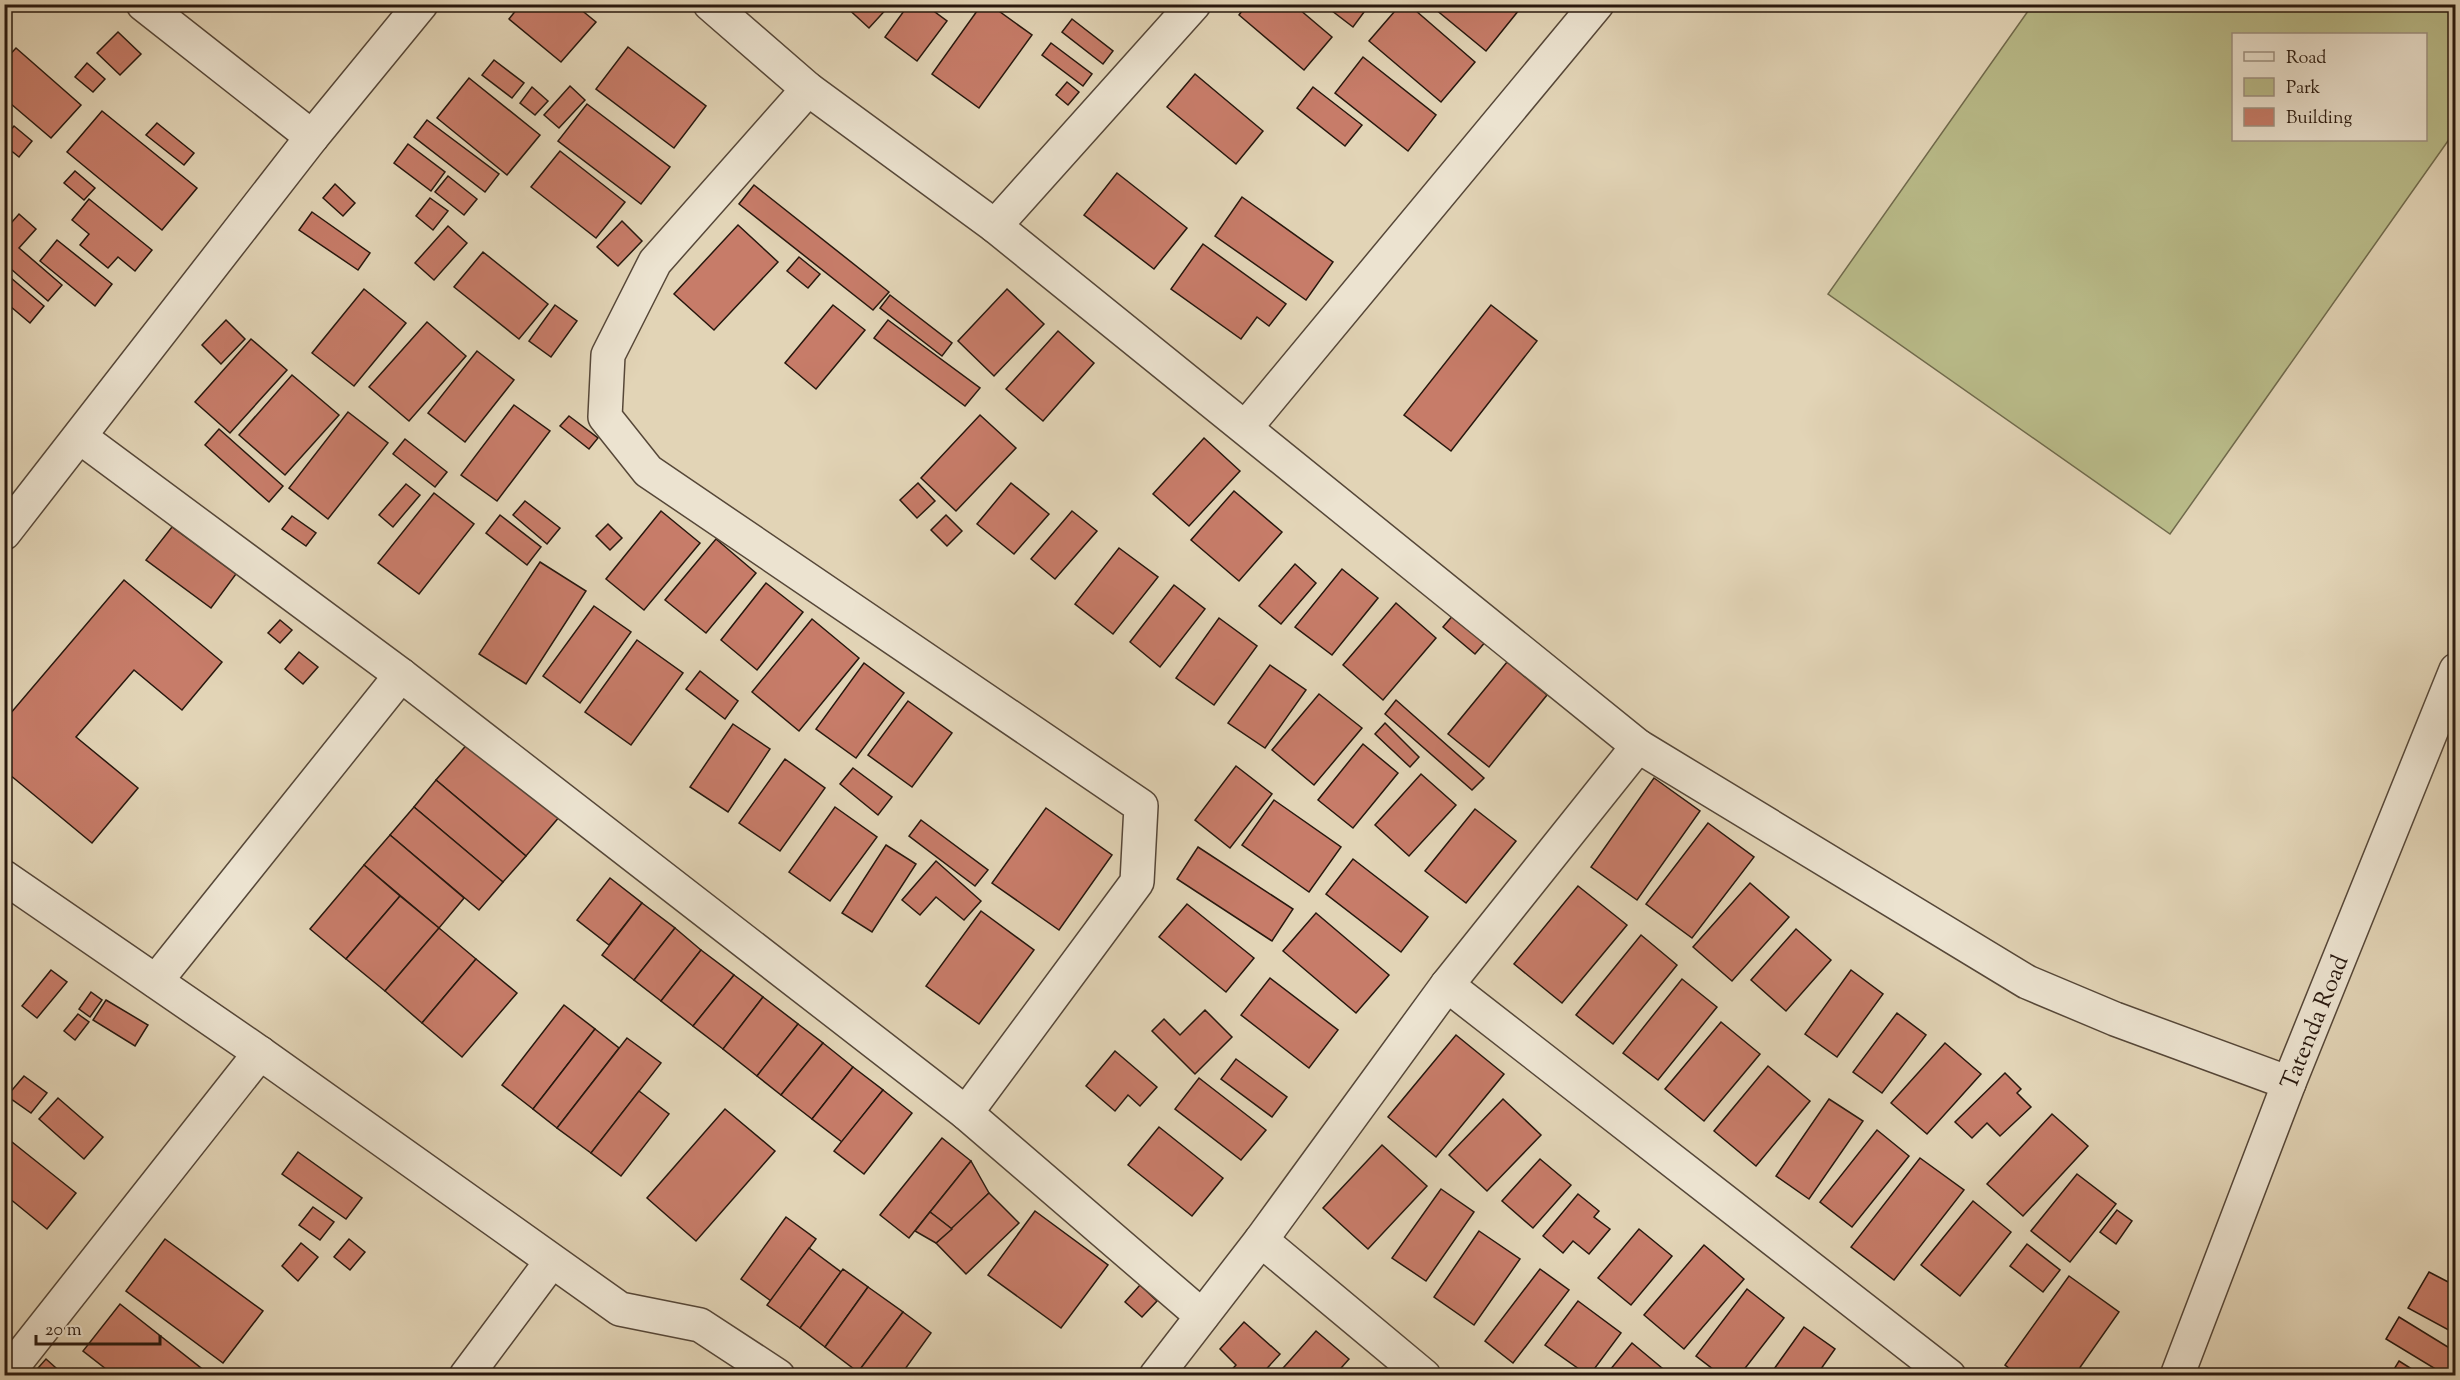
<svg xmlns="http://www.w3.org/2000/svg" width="2460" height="1380" font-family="'Sorts Mill Goudy',serif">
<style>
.green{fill:#b9bb89;stroke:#706a4c;stroke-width:1.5;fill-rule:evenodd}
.building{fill:#c77c69;stroke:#28180e;stroke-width:1.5}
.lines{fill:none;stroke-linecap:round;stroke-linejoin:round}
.minor-casing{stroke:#564738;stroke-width:36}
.minor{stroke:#ece3d0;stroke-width:33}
.labels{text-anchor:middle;stroke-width:4.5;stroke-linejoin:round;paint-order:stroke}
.street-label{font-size:24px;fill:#28180e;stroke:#ece3d0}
</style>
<rect width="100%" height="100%" fill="#e2d4b6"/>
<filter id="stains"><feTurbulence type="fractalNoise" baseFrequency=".00333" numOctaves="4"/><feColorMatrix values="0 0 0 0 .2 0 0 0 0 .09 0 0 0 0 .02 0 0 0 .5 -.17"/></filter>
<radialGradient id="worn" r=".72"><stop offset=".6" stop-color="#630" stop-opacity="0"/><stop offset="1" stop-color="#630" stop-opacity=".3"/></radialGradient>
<path class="green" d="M2033,4L2455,5V131L2170,534L1828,294ZM2234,34H2426V140H2234Z"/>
<g class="building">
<polygon points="521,4 574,4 596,22 561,62 509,19"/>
<polygon points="843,4 891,4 869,28"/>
<polygon points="909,4 924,4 947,21 917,61 885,37"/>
<polygon points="982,4 989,4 1032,35 979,108 932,74"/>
<polygon points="1247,4 1293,4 1332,37 1304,70 1239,15"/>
<polygon points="1323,4 1370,4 1353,27"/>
<polygon points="1401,4 1408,4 1475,62 1441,102 1369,41"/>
<polygon points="1429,4 1512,4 1519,10 1486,51"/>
<polygon points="1072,19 1113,51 1103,64 1062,32"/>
<polygon points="118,32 141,54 120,75 97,53"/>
<polygon points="1051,43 1092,74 1083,86 1042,55"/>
<polygon points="628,47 706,106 674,148 596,89"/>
<polygon points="16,48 81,105 51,138 4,98 4,61"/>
<polygon points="1363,57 1436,115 1408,151 1335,93"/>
<polygon points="494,60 524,83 512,98 482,75"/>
<polygon points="87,63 105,79 93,92 75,77"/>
<polygon points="1195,74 1263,131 1236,164 1167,107"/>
<polygon points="469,78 540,135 507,175 437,118"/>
<polygon points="1067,82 1079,92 1068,105 1056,95"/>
<polygon points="570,86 585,100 559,128 544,115"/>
<polygon points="532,87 548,101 535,115 520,103"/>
<polygon points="1313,87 1362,125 1345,146 1297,108"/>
<polygon points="587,104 670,167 641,204 558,141"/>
<polygon points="102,111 197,188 162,230 67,152"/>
<polygon points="427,120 499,174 485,192 414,137"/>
<polygon points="157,123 194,153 184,165 146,135"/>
<polygon points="14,126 32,141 19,157 4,145 4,138"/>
<polygon points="408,144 445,172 431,191 394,163"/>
<polygon points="560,151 625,202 596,238 531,187"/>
<polygon points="75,171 95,188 84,200 64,183"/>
<polygon points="1117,173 1187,228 1154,269 1084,215"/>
<polygon points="448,176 477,199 464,215 435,192"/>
<polygon points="335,184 355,203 343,216 323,198"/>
<polygon points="754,185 889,292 873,310 739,204"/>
<polygon points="1242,197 1333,262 1306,300 1215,236"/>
<polygon points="430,198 448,211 433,230 416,216"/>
<polygon points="89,199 152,250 135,271 118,257 108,268 80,245 89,234 72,220"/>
<polygon points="312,212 370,253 358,270 299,230"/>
<polygon points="19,214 36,229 19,248 62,285 48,301 4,263 4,231"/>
<polygon points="622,221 642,241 618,266 597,247"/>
<polygon points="738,225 778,262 714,330 674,294"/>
<polygon points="448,226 467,243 434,280 415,263"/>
<polygon points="57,240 112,284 95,306 40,261"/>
<polygon points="1203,244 1286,304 1269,326 1257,317 1241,339 1171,289"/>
<polygon points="483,252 548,304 519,339 454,287"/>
<polygon points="799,257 820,274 808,288 787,271"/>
<polygon points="4,272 44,306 30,323 4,301"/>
<polygon points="364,289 406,323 354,386 312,353"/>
<polygon points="1007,289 1044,324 994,376 958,341"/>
<polygon points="890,295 952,343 942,356 880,308"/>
<polygon points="555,305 577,321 551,357 529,341"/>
<polygon points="833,305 865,330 816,389 785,363"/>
<polygon points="1491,305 1537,341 1451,451 1404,415"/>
<polygon points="226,320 245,339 221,364 202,345"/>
<polygon points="888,320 980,388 965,406 874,338"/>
<polygon points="427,322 466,356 409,421 369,387"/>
<polygon points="1058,331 1094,363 1043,421 1006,389"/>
<polygon points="251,339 287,370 230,433 195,402"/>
<polygon points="477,351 514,380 465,442 428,413"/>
<polygon points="292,375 339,415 285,475 239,435"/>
<polygon points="514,405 550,431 497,501 461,475"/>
<polygon points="348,412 388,443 328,519 289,488"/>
<polygon points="980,415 1016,448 956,511 921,478"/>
<polygon points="569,416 598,438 589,449 560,426"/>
<polygon points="219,429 283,486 269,502 205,445"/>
<polygon points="1204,438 1240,471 1189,526 1153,494"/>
<polygon points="405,439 447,472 435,487 393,454"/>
<polygon points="918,483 935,501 917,518 900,500"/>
<polygon points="1011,483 1049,514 1014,554 977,524"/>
<polygon points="406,484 420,495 393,527 379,515"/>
<polygon points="1234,491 1282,532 1239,581 1191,540"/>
<polygon points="434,493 474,524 419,594 378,563"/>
<polygon points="525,501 560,528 547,544 513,515"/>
<polygon points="661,511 700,543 644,610 606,579"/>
<polygon points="1072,511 1097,531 1055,579 1031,559"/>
<polygon points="500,515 541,547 527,565 486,533"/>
<polygon points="946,515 962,531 947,546 931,530"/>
<polygon points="292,516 316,533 306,546 282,529"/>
<polygon points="608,524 622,538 610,550 596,536"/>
<polygon points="172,527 236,574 211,608 146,560"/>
<polygon points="716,539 756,573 706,633 665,600"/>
<polygon points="1119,548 1158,577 1113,634 1075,604"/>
<polygon points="540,562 586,591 526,684 479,654"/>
<polygon points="1295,564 1316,583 1281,624 1259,606"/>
<polygon points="1342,569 1378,598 1332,655 1295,627"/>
<polygon points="124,580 222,662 182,710 134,670 76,737 138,788 92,843 4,770 4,721"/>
<polygon points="766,583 803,612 757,670 721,640"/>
<polygon points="1174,585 1205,609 1160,667 1130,642"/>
<polygon points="1396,603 1436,638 1383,700 1343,665"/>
<polygon points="594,606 631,632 580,703 543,676"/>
<polygon points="1455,613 1487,640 1475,654 1443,627"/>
<polygon points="1219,618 1257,646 1214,705 1176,678"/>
<polygon points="812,619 859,658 799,731 752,692"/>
<polygon points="280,620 292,630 280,643 268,633"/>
<polygon points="637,640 683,673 631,745 585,712"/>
<polygon points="299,652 318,667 303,684 285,669"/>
<polygon points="1507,662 1547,695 1489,767 1448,734"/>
<polygon points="864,663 904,693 856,758 816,729"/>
<polygon points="1270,665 1306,690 1265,748 1228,723"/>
<polygon points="700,671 738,701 725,719 686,689"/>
<polygon points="1319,694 1362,728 1314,785 1272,750"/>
<polygon points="1396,700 1484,778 1472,790 1385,714"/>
<polygon points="908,701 952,733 912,787 868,755"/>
<polygon points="1385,723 1419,757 1410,767 1375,734"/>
<polygon points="733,724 770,749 728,812 690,787"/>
<polygon points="470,741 560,816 526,856 436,780"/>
<polygon points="1363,744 1398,773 1353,828 1318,800"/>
<polygon points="785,759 825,788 780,851 739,823"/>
<polygon points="1236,766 1272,794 1230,848 1195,820"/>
<polygon points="853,768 892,797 878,815 840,784"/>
<polygon points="1421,774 1456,805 1409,856 1375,825"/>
<polygon points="1654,778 1700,811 1637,900 1591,867"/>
<polygon points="436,780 526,856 503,882 414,807"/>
<polygon points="1274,800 1341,847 1309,892 1242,845"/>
<polygon points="414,807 503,882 479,910 390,835"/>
<polygon points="835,807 877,837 830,901 789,872"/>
<polygon points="1046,808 1112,855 1059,930 992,883"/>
<polygon points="1475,809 1516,841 1466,903 1425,871"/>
<polygon points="921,820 988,870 975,886 909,836"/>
<polygon points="1708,823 1754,857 1692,938 1646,904"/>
<polygon points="390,835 464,898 439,928 364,865"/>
<polygon points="886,845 916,864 872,932 842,913"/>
<polygon points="1198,847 1293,909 1272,941 1177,879"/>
<polygon points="1353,859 1428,917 1401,952 1326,894"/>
<polygon points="936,861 981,901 964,920 936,897 920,915 902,900"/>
<polygon points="364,865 400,896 346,959 310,929"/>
<polygon points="610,878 642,903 609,945 577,920"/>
<polygon points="1750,883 1789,917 1732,981 1693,947"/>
<polygon points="1578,886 1627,925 1562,1003 1514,964"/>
<polygon points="400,896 439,928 385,991 346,959"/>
<polygon points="642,903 675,928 634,980 602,955"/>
<polygon points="1187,904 1254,958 1226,992 1159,937"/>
<polygon points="981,911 1034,950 979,1024 926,986"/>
<polygon points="1316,913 1389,975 1356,1013 1283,951"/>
<polygon points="439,928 476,959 422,1023 385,991"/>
<polygon points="675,928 701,950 661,1001 634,980"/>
<polygon points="1796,929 1831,960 1786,1011 1751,980"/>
<polygon points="1641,935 1677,965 1613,1044 1576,1015"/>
<polygon points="701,950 734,975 693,1026 661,1001"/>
<polygon points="476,959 517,993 462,1057 422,1023"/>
<polygon points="51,970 67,982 37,1018 22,1006"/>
<polygon points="1851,970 1883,994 1837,1057 1805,1034"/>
<polygon points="734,975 763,997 723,1049 693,1026"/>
<polygon points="1270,978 1338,1030 1309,1068 1241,1015"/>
<polygon points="1682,979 1717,1007 1658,1080 1623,1053"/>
<polygon points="91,992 102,1000 90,1017 79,1009"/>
<polygon points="763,997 798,1024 757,1076 723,1049"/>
<polygon points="106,1000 148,1025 135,1046 93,1020"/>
<polygon points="564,1005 595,1029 533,1109 502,1085"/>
<polygon points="1205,1010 1232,1037 1195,1074 1152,1031 1164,1019 1180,1035"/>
<polygon points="1897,1013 1926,1035 1882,1093 1853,1072"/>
<polygon points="78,1014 89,1022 75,1040 64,1031"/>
<polygon points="1721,1022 1760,1054 1704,1121 1665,1089"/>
<polygon points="798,1024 823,1043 781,1095 757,1076"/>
<polygon points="595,1029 619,1048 557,1128 533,1109"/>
<polygon points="1456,1035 1504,1074 1436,1157 1388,1117"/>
<polygon points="627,1038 661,1063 591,1153 557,1128"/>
<polygon points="823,1043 853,1067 812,1119 781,1095"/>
<polygon points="1945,1043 1981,1074 1927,1134 1891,1103"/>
<polygon points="1115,1051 1157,1087 1140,1106 1128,1095 1115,1111 1086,1086"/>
<polygon points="1236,1059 1287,1097 1272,1117 1221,1079"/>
<polygon points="1768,1066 1810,1101 1756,1166 1714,1131"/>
<polygon points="853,1067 883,1090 842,1142 812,1119"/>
<polygon points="2005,1073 2021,1089 2017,1093 2031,1107 2000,1136 1987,1123 1972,1138 1955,1122"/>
<polygon points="24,1076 47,1093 31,1113 7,1096"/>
<polygon points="1199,1078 1266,1130 1241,1160 1175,1109"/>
<polygon points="883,1090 912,1113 864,1174 834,1151"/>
<polygon points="639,1091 669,1114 621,1176 591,1153"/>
<polygon points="58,1098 103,1137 84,1159 39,1119"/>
<polygon points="1503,1099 1541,1135 1487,1191 1449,1155"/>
<polygon points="1829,1099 1863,1121 1809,1199 1776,1176"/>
<polygon points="725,1109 775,1151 696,1241 647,1198"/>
<polygon points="2052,1114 2088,1146 2023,1216 1987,1184"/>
<polygon points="1159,1127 1223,1178 1192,1216 1128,1165"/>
<polygon points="1877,1130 1909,1156 1852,1227 1820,1202"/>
<polygon points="7,1138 76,1193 47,1229 4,1194 4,1141"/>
<polygon points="942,1138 971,1161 909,1238 880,1215"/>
<polygon points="1382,1145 1427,1186 1368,1249 1323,1208"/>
<polygon points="298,1152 362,1198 346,1219 282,1174"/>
<polygon points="1920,1158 1964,1190 1894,1280 1851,1247"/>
<polygon points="1540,1159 1571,1185 1533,1228 1502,1201"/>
<polygon points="971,1161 989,1193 952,1229 930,1212"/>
<polygon points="2077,1174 2116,1204 2070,1262 2031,1231"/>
<polygon points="1441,1189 1474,1212 1426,1281 1392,1258"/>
<polygon points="989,1193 1019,1223 966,1274 936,1243"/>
<polygon points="1578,1194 1599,1211 1594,1217 1610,1229 1589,1254 1573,1241 1563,1253 1543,1236"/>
<polygon points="1973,1201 2011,1232 1960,1296 1921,1265"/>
<polygon points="313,1207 334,1222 320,1240 299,1225"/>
<polygon points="2117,1210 2132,1221 2116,1244 2100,1232"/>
<polygon points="1035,1211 1108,1265 1061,1328 988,1275"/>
<polygon points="930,1212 952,1229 936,1243 915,1231"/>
<polygon points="786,1217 816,1239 771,1301 741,1279"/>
<polygon points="1639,1229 1672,1256 1631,1305 1598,1278"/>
<polygon points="1479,1231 1520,1259 1474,1325 1434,1297"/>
<polygon points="165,1239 263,1311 223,1363 126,1291"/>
<polygon points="349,1239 365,1252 350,1270 334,1257"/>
<polygon points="301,1243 318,1257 298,1281 282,1266"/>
<polygon points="2027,1244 2060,1270 2043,1292 2010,1266"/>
<polygon points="1704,1245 1744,1279 1684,1349 1644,1315"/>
<polygon points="809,1248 841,1272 800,1328 767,1305"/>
<polygon points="843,1269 868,1287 825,1347 800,1328"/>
<polygon points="1540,1269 1569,1290 1513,1363 1485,1341"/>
<polygon points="2429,1272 2456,1286 2456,1334 2408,1308"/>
<polygon points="2069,1276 2119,1312 2074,1376 2019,1376 2005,1365"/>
<polygon points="1140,1285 1157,1301 1142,1317 1125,1302"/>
<polygon points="868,1287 903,1312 858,1372 825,1347"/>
<polygon points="1747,1289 1784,1318 1739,1376 1722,1376 1696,1356"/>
<polygon points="1578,1301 1621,1333 1589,1376 1545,1345"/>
<polygon points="120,1304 206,1372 203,1376 115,1376 83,1351"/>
<polygon points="903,1312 931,1333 900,1376 864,1376 858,1372"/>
<polygon points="2399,1317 2456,1352 2456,1376 2447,1376 2386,1339"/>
<polygon points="1244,1322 1280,1354 1260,1376 1226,1376 1236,1365 1220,1349"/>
<polygon points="1804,1327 1835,1349 1816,1376 1769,1376"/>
<polygon points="1316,1331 1349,1359 1334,1376 1276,1376"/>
<polygon points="1632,1343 1668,1373 1665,1376 1605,1376"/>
<polygon points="46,1359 65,1376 31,1376"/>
<polygon points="2399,1361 2415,1371 2412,1376 2391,1374"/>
</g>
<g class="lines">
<g class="minor-casing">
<g id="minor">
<polyline points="143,4 312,137"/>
<polyline points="710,4 808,89 995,226 1638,746 2027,982 2115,1019 2289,1083"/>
<polyline points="808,89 655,262 608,355 605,417 648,471 1141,806 1137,882 966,1113"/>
<polyline points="995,226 1194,4"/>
<polyline points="1246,427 1597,4"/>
<polyline points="80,437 401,675 966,1113 1202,1316"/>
<polyline points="4,533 312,137 421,4"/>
<polyline points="4,877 260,1053 620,1309 700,1325 778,1376"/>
<polyline points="156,981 401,675"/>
<polyline points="1447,985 1949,1376"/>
<polyline points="1261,1240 1424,1376"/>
<polyline points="5,1376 260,1053"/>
<polyline points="466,1376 551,1262"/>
<polyline points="1156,1376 1261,1240 1447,985 1638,746"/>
<polyline points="2177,1376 2289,1083 2456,670"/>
</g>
</g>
<use href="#minor" class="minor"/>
</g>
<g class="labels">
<g class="street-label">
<text transform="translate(2314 1022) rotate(-68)" y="8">Tatenda Road</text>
</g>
</g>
<rect width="2460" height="1380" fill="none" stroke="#e2d4b6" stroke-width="24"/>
<rect x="6" y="6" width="2448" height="1368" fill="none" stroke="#28180e" stroke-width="3"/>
<rect x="12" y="12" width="2436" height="1356" fill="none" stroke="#28180e" stroke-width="1.5"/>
<rect x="2232" y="33" width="195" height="108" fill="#ece3d0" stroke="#9e9282" stroke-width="1.5"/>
<rect x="2244" y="52" width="30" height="9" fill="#ece3d0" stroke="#9e9282" stroke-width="1.5"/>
<text x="2286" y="63" font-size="18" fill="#28180e">Road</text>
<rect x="2244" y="78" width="30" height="18" fill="#b9bb89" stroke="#9e9282" stroke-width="1.5"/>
<text x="2286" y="93" font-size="18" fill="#28180e">Park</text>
<rect x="2244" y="108" width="30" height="18" fill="#c77c69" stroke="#9e9282" stroke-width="1.5"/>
<text x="2286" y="123" font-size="18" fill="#28180e">Building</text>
<path d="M36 1335v9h124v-9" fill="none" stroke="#28180e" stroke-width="3"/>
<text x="45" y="1335" font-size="18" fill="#28180e" stroke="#ece3d0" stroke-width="4.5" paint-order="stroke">20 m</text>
<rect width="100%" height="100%" filter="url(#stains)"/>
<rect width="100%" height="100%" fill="url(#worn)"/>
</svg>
